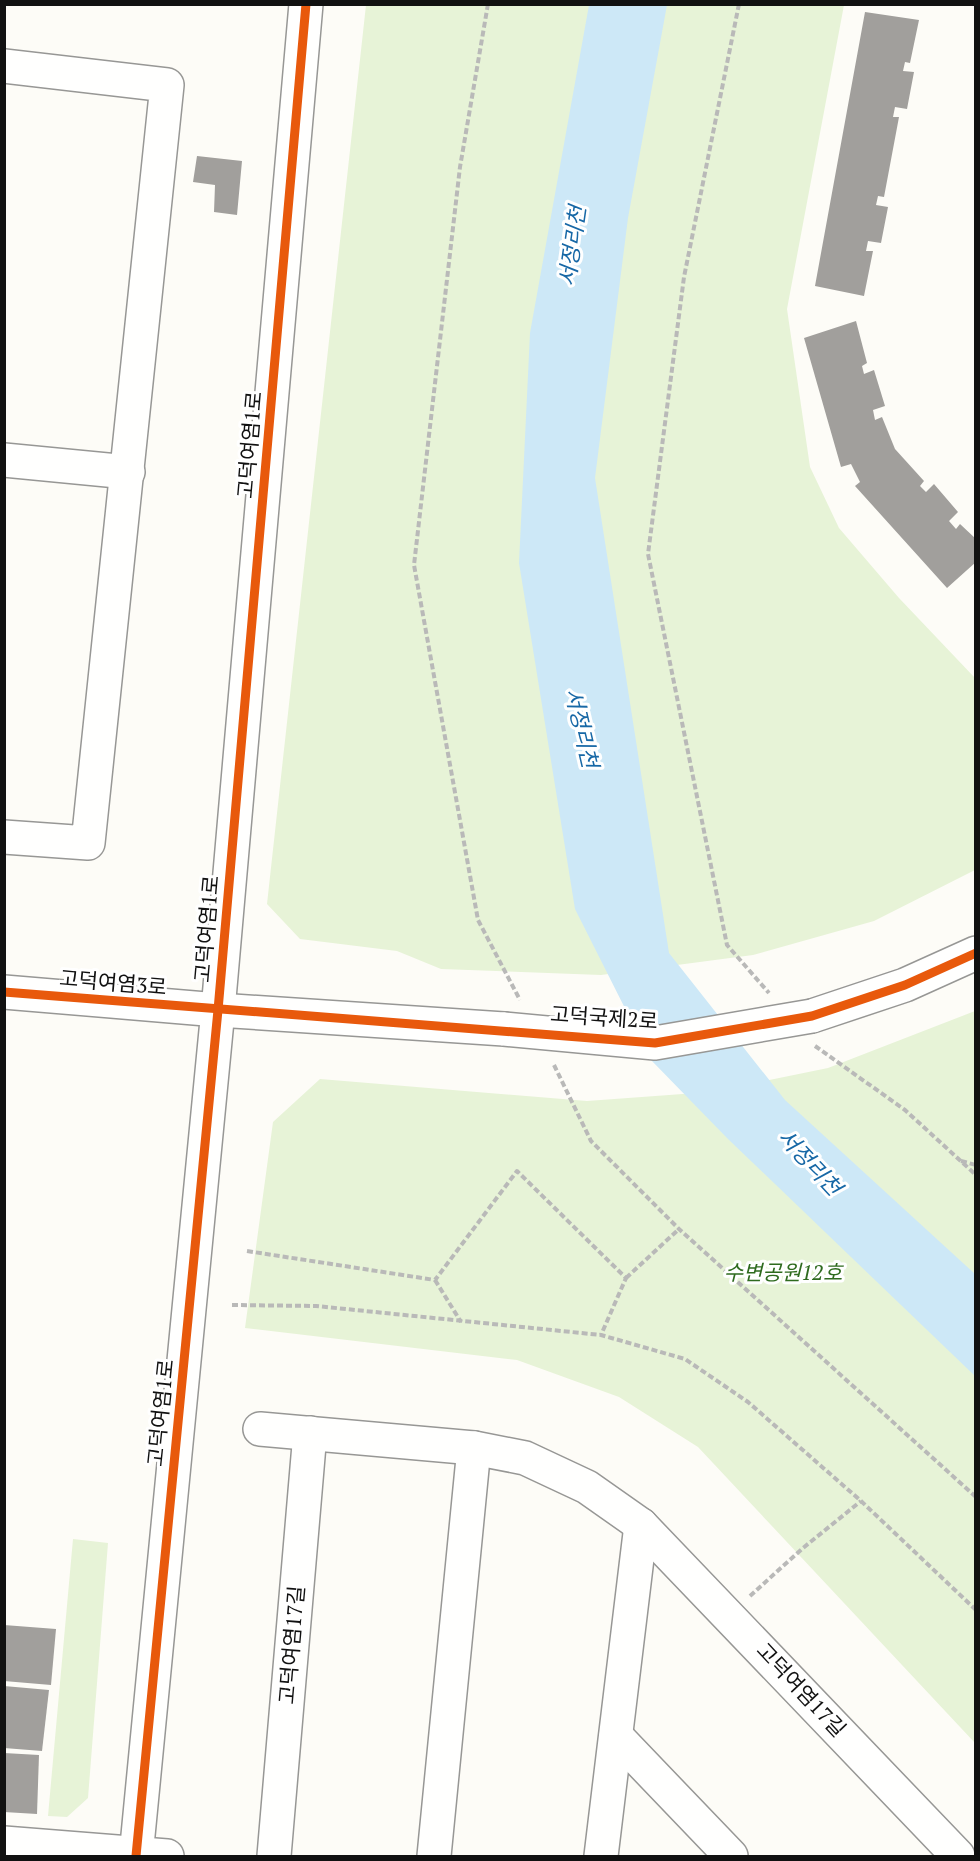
<svg xmlns="http://www.w3.org/2000/svg" width="980" height="1861" font-family="'PT Serif','Noto Sans KR',serif">
<style>
.green{fill:#e7f3d7}
.water{fill:#cde8f7}
.building{fill:#a19f9c}
.lines{fill:none;stroke-linecap:round;stroke-linejoin:round}
.minor-casing{stroke:#979795;stroke-width:36}
.path{stroke:#b9b9b8;stroke-width:4;stroke-dasharray:6 3;stroke-linecap:butt}
.minor{stroke:#fffffe;stroke-width:33}
.minor-bridge-casing{stroke:#979795;stroke-width:36;stroke-linecap:butt}
.minor-bridge{stroke:#fffffe;stroke-width:33}
.cycleway-casing{stroke:#fff;stroke-width:13}
.cycleway{stroke:#e8590c;stroke-width:9}
.labels{text-anchor:middle;stroke-width:6;stroke-linejoin:round;paint-order:stroke}
.street-label{font-size:21px;fill:#111;stroke:#fff}
.park-label{font-size:21px;font-style:italic;fill:#2f6b1f;stroke:#fff}
.water-label{font-size:22px;font-style:italic;fill:#1768a6;stroke:#fff}
</style>
<rect width="100%" height="100%" fill="#fdfcf7"/>
<g class="green">
<polygon points="366,5 844,5 787,309 810,467 839,528 899,598 975,678 975,870 874,921 753,955 601,975 441,969 397,951 300,939 267,904"/>
<polygon points="975,1011 975,1743 698,1447 619,1397 517,1360 245,1328 273,1122 320,1079 587,1101 710,1092 828,1068"/>
<polygon points="73,1539 108,1543 88,1798 67,1817 48,1816"/>
</g>
<polygon class="water" points="589,5 667,5 628,218 595,478 669,953 785,1100 975,1274 975,1376 728,1139 651,1060 575,909 519,563 530,333"/>
<g class="building">
<polygon points="865,12 919,20 910,63 905,62 903,71 914,72 907,109 895,107 893,117 899,117 884,197 878,196 876,205 888,207 881,243 868,241 866,251 873,251 864,296 815,286"/>
<polygon points="197,156 242,161 237,215 214,212 215,185 193,182"/>
<polygon points="856,321 867,363 862,366 864,374 874,370 885,406 873,410 875,420 882,417 895,449 924,481 920,486 926,492 934,484 958,512 949,521 956,529 960,524 976,539 976,562 947,588 855,486 860,482 851,464 841,467 804,338"/>
<polygon points="4,1625 56,1629 51,1685 4,1681"/>
<polygon points="4,1686 49,1690 42,1751 4,1748"/>
<polygon points="4,1753 39,1755 37,1814 4,1812"/>
</g>
<g class="lines">
<g class="minor-casing">
<g id="minor">
<polyline points="4,66 167,85 88,843 4,837"/>
<polyline points="4,460 128,472"/>
<polyline points="4,992 218,1010 504,1029"/>
<polyline points="812,1016 905,985 976,953"/>
<polyline points="260,1429 474,1448 525,1458 587,1487 641,1525 958,1856"/>
<polyline points="616,1736 731,1856"/>
<polyline points="4,1843 167,1856"/>
<polyline points="136,1856 218,1010 306,4"/>
<polyline points="274,1856 310,1433"/>
<polyline points="434,1856 474,1448"/>
<polyline points="601,1856 641,1525"/>
</g>
</g>
<g class="path">
<polyline points="488,4 460,167 414,565 478,920 520,1000"/>
<polyline points="739,4 684,277 648,554 727,945 769,993"/>
<polyline points="815,1046 905,1110 976,1175"/>
<polyline points="554,1065 591,1141 679,1229 976,1497"/>
<polyline points="961,1161 976,1165"/>
<polyline points="247,1251 435,1280 517,1171 626,1278 601,1335"/>
<polyline points="626,1278 679,1229"/>
<polyline points="435,1280 461,1322"/>
<polyline points="232,1305 316,1306 601,1335 685,1359 748,1402 861,1501 976,1610"/>
<polyline points="750,1596 803,1548 861,1501"/>
</g>
<use href="#minor" class="minor"/>
<g class="minor-bridge-casing">
<polyline id="minor-bridge" points="504,1029 655,1043 812,1016"/>
</g>
<use href="#minor-bridge" class="minor-bridge"/>
<g class="cycleway-casing">
<g id="cycleway">
<polyline points="4,992 655,1043 812,1016 905,985 976,953"/>
<polyline points="136,1856 218,1010 306,4"/>
</g>
</g>
<use href="#cycleway" class="cycleway"/>
</g>
<g class="labels">
<g class="street-label">
<text transform="translate(250 445) rotate(-85)" y="7">고덕여염1로</text>
<text transform="translate(207 929) rotate(-85)" y="7">고덕여염1로</text>
<text transform="translate(113 983) rotate(5)" y="7">고덕여염3로</text>
<text transform="translate(604 1018) rotate(4)" y="7">고덕국제2로</text>
<text transform="translate(161 1413) rotate(-84)" y="7">고덕여염1로</text>
<text transform="translate(292 1645) rotate(-85)" y="7">고덕여염17길</text>
<text transform="translate(801 1690) rotate(47)" y="7">고덕여염17길</text>
</g>
<g class="park-label">
<text x="783" y="1280">수변공원12호</text>
</g>
<g class="water-label">
<text transform="translate(572 246) rotate(-82)" y="8">서정리천</text>
<text transform="translate(582 728) rotate(77)" y="8">서정리천</text>
<text transform="translate(810 1162) rotate(47)" y="8">서정리천</text>
</g>
</g>
<rect width="980" height="1861" fill="none" stroke="#111111" stroke-width="12"/>
</svg>
